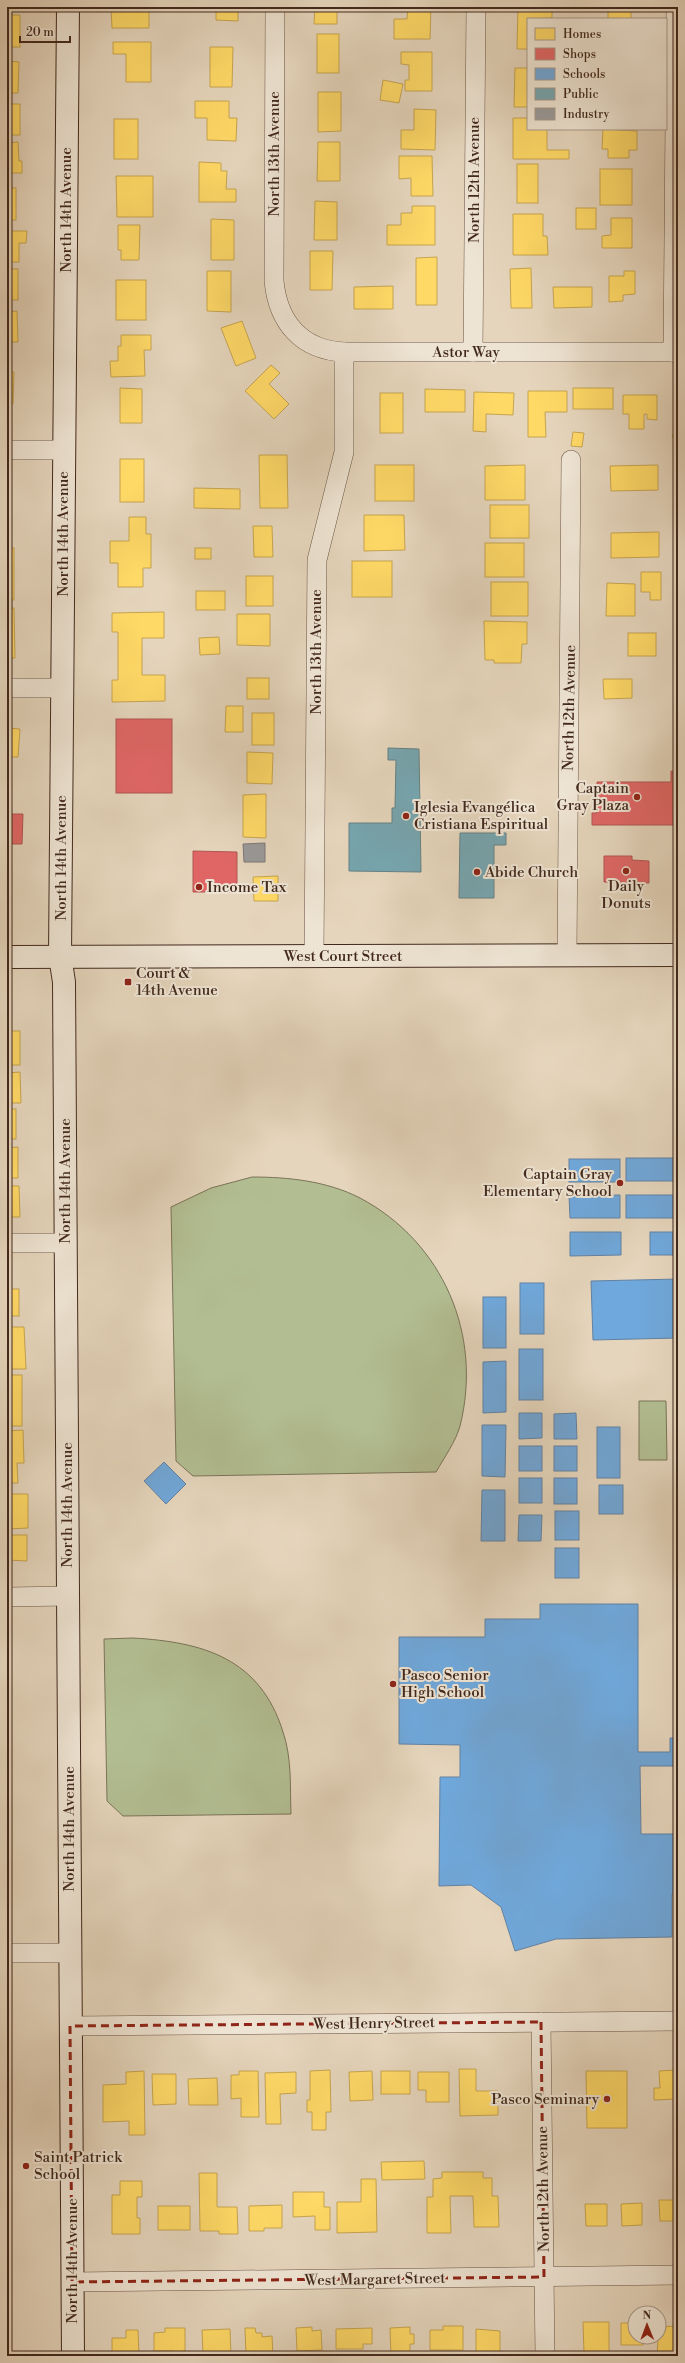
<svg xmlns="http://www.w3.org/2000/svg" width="685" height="2363" font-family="'Libre Bodoni',serif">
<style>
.green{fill:#b2be92;stroke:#7a7458}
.homes{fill:#ffd966;stroke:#c6a450}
.shops{fill:#e06666;stroke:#b15450}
.schools{fill:#6fa8dc;stroke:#6282a3;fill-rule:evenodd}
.public{fill:#76a5af;stroke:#668083}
.industry{fill:#999;stroke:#7f7774}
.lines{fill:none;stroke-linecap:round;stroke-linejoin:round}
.street-casing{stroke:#6b5445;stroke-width:20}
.secondary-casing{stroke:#42291d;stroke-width:24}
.street{stroke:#eee4d3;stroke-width:19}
.secondary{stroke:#eee4d3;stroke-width:22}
.marked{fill:none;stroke:#8f2418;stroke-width:3;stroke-dasharray:8 5;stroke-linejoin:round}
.poi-dot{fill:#8f2418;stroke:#eee4d3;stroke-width:1.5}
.labels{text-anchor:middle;stroke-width:4;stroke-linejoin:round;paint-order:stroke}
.street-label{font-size:15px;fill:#42291d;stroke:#eee4d3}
.poi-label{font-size:15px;fill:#42291d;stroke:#eee4d3;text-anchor:start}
</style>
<rect width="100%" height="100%" fill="#e5d5bc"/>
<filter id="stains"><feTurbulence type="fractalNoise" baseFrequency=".005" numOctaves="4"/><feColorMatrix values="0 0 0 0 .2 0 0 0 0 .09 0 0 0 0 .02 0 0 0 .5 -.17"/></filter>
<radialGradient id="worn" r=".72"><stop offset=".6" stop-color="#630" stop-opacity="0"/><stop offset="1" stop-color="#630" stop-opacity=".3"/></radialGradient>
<g class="green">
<path d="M252,1177C288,1177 327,1181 360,1198C443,1242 483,1335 460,1426C456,1441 444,1458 436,1472L193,1476L176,1461L171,1207L211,1188Z"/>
<polygon points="639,1401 666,1401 667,1460 639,1460"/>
<path d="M133,1638C203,1642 260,1658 283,1732C292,1758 290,1787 291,1814L123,1816L107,1801L104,1639Z"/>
</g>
<g class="homes">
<polygon points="111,7 149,7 149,28 112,28"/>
<polygon points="216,7 238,7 238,21 216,20"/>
<polygon points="315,7 337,7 337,24 314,24"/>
<polygon points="408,7 431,7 430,39 394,39 394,19 407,19"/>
<polygon points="518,7 552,7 552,18 528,19 528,49 517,49"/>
<rect x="608" y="7" width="23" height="12"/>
<rect x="7" y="15" width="13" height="32"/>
<rect x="317" y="34" width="22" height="39"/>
<polygon points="113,42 151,42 151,82 126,82 126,54 113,54"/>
<polygon points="210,47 233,47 232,87 210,87"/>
<polygon points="401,52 432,52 432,91 405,91 405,80 409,80 409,65 401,64"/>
<polygon points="7,61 19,62 18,93 7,93"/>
<polygon points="515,68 528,68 528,107 514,107"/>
<polygon points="383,80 403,84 399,103 380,100"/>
<polygon points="318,92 341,92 341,131 318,132"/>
<polygon points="195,101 229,101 229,118 237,118 236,141 207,140 207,118 195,118"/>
<rect x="7" y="104" width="13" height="31"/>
<polygon points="414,109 436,110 435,150 401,149 401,130 414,130"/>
<polygon points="513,118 528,118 528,129 547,129 547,150 569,150 569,159 513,159"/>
<rect x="114" y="119" width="24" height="40"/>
<polygon points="603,129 637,131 637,150 629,150 629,158 608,158 608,149 602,149"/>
<polygon points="18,142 19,161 22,161 22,173 7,173 7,143"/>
<polygon points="318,142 340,142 340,181 317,181"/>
<polygon points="399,156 432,156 433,196 411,196 411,178 399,179"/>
<polygon points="199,162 221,163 221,171 227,171 226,189 236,189 236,202 199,202"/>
<rect x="517" y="164" width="21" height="39"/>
<rect x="600" y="169" width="32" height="36"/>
<polygon points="116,176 153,176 153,217 117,217"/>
<rect x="7" y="188" width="9" height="32"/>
<polygon points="315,201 337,202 337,240 314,240"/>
<polygon points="412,206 435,206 435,245 387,245 387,225 401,225 401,213 412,213"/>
<rect x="576" y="208" width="20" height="21"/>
<polygon points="513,214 543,214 543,236 547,236 548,255 513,255"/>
<polygon points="611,218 632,218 632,248 602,248 602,236 611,235"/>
<polygon points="211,219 234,220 234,260 211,260"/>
<polygon points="118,225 140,225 139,260 121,260 121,250 118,250"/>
<polygon points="7,231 27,231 26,243 19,243 19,262 7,262"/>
<polygon points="310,251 333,251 332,290 310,290"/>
<polygon points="437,257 437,305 416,305 416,258"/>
<polygon points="531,268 532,308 511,308 510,269"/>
<rect x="7" y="269" width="11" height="31"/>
<polygon points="207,271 231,271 231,312 207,311"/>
<polygon points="624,271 635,271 635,294 623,295 623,301 609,302 609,276 624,276"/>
<rect x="116" y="280" width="30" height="40"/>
<polygon points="393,286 393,309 354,309 354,287"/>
<polygon points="553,287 592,287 592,307 554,308"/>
<polygon points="17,311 18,342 7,342 7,312"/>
<polygon points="242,321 256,358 236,366 221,328"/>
<polygon points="121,335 151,335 151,350 144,350 145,376 111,377 110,361 118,361 118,346 121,346"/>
<polygon points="271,365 280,373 269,384 289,404 274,419 245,391"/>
<polygon points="7,372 14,372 13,404 7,404"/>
<polygon points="120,388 142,389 142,423 120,423"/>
<rect x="573" y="388" width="40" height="21"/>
<polygon points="425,389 465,390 465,412 425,412"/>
<polygon points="528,391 567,391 567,412 545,412 546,437 528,437"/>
<polygon points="474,392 514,393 513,415 486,414 486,432 473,431"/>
<rect x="380" y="393" width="23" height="40"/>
<polygon points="623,395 657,395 657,420 647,419 647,414 644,414 644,429 629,429 629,414 623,414"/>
<polygon points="678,423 678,440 672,437"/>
<polygon points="573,432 584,433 582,447 571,446"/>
<polygon points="259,455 287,455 288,508 260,508"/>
<rect x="120" y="459" width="24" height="43"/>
<rect x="375" y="465" width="39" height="36"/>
<polygon points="525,465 525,500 485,500 485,466"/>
<polygon points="658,465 658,490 611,491 610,466"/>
<polygon points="194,488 240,489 240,509 194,508"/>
<rect x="490" y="505" width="39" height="33"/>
<polygon points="364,515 404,515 405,550 364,551"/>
<polygon points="129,517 146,517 146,534 151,534 151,568 143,568 143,587 118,587 118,563 110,563 110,541 129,541"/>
<polygon points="253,526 272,526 273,557 254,557"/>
<polygon points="659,532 659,557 611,558 611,533"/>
<rect x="485" y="543" width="39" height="34"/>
<rect x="7" y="548" width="7" height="52"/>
<rect x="195" y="548" width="16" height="11"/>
<rect x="352" y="561" width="40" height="36"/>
<polygon points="641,572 661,572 661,600 650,600 650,592 641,592"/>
<rect x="246" y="576" width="27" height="30"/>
<rect x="491" y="582" width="37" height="34"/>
<polygon points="607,583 635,584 635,616 606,616"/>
<rect x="196" y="591" width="29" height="19"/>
<polygon points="7,608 14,608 15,658 7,658"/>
<polygon points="164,612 164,638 142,638 142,675 165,675 165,701 112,702 112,680 118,680 118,632 112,632 112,613"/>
<polygon points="237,614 270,614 270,646 237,645"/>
<polygon points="484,621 527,622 527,644 522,644 521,663 494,663 494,660 485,660"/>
<rect x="628" y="633" width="28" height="23"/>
<polygon points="219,637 220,654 200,655 199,638"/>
<rect x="247" y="678" width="22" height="21"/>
<polygon points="603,679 632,679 632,698 604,699"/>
<polygon points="226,706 243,706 243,732 225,732"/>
<rect x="252" y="713" width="22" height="32"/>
<polygon points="7,728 20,729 18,757 7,757"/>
<polygon points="247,752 273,753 272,784 247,783"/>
<polygon points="266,794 266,838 243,837 243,795"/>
<polygon points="278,876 278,901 254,901 253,877"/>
<rect x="7" y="1031" width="13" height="34"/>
<polygon points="20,1072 21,1103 7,1103 7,1073"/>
<rect x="7" y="1109" width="9" height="30"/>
<polygon points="18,1147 18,1178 7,1178 7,1148"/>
<polygon points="7,1186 19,1186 20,1217 7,1217"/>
<rect x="7" y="1289" width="12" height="27"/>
<polygon points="7,1327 24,1327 26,1369 7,1369"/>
<rect x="7" y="1375" width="15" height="51"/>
<polygon points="23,1430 24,1463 17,1463 18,1483 7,1483 7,1431"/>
<polygon points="7,1494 28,1494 28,1528 7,1529"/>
<polygon points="7,1535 27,1535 27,1561 7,1560"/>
<polygon points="459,2069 476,2069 476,2091 498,2091 498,2115 460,2116"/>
<polygon points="330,2070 331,2112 326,2112 326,2130 312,2130 312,2112 307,2112 307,2100 310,2100 310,2071"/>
<polygon points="675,2070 675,2079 678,2079 678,2099 654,2100 654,2088 660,2088 659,2071"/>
<polygon points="144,2071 145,2135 129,2135 129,2121 103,2122 103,2085 126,2084 126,2072"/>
<polygon points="239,2071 258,2071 259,2117 241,2117 241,2098 231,2099 231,2075 239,2075"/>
<polygon points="372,2071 373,2100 350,2101 349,2072"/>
<rect x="381" y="2071" width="29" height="23"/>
<polygon points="586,2071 627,2071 627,2128 587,2128"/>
<polygon points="296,2072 296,2093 280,2094 281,2124 266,2124 265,2073"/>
<polygon points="418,2072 449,2072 449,2102 426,2102 426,2090 418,2090"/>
<polygon points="152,2074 176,2074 176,2104 153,2105"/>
<polygon points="217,2078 218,2105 189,2105 188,2079"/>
<polygon points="424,2161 425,2179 382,2180 381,2162"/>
<polygon points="442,2172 483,2172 483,2178 492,2178 492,2196 498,2196 499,2227 474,2227 473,2196 450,2196 451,2233 427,2233 427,2197 433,2197 433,2179 442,2178"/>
<polygon points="199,2173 217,2173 217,2207 237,2207 238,2234 219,2234 219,2231 200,2231"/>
<polygon points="361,2179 376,2179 377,2232 337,2233 337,2202 361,2202"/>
<polygon points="120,2181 142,2181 142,2197 137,2197 137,2218 140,2218 140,2234 112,2234 112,2195 120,2195"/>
<polygon points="293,2192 324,2192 324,2207 330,2207 330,2230 315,2230 315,2216 293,2217"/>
<polygon points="659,2200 678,2200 678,2221 660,2221"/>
<polygon points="642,2203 642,2225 622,2226 621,2204"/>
<polygon points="585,2204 607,2204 607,2226 586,2226"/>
<polygon points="282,2205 282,2228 264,2228 264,2231 249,2231 249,2206"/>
<rect x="158" y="2206" width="32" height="24"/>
<polygon points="583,2322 609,2322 609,2352 584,2353"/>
<polygon points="621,2323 635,2323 635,2337 643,2337 643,2345 621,2345"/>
<polygon points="443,2326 463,2326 463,2350 430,2350 430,2330 443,2330"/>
<polygon points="678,2326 678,2346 675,2346 675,2354 657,2355 659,2327"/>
<polygon points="312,2327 312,2331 321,2330 322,2350 297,2351 296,2328"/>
<polygon points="410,2327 410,2334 414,2334 414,2344 410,2344 410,2356 391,2356 390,2328"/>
<polygon points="165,2328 185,2328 185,2351 182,2351 182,2354 174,2355 174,2351 154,2351 154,2333 165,2332"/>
<polygon points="245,2328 255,2328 256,2333 262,2333 262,2337 272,2336 273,2356 246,2356"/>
<polygon points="372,2328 372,2344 363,2344 363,2349 336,2349 336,2329"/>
<polygon points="230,2329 231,2356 203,2353 202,2330"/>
<polygon points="476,2329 500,2331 500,2353 476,2352"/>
<polygon points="126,2330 138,2330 139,2356 112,2356 112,2338 126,2338"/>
</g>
<g class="shops">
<rect x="116" y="719" width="56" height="74"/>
<polygon points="671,771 678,771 678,825 592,825 592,813 597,813 597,782 671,782"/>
<polygon points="7,814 23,814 22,844 7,844"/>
<polygon points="193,851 237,852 237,892 193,892"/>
<polygon points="604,856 632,856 632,860 649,861 649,883 604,882"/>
</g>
<g class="schools">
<rect x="626" y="1158" width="51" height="23"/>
<rect x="569" y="1159" width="51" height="23"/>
<polygon points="620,1195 620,1218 570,1218 569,1196"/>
<rect x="626" y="1195" width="52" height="23"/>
<polygon points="570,1232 621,1232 621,1255 570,1256"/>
<rect x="650" y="1232" width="23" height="23"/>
<polygon points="678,1279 678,1338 593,1340 591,1281"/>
<rect x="520" y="1283" width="24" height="51"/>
<rect x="483" y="1297" width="23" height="51"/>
<rect x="519" y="1349" width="24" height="51"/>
<polygon points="506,1361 506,1412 483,1413 483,1362"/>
<polygon points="519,1413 542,1413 542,1438 519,1439"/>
<polygon points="576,1413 577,1439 554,1439 554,1414"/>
<polygon points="482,1425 506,1425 505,1477 482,1476"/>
<rect x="597" y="1427" width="23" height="51"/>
<rect x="519" y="1446" width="23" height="25"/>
<rect x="554" y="1446" width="23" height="25"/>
<polygon points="164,1462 186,1484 166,1504 144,1481"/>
<rect x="519" y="1478" width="23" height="25"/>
<rect x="554" y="1478" width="23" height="26"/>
<rect x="599" y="1485" width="24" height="29"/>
<polygon points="482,1490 505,1490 505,1541 481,1541"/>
<rect x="555" y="1511" width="24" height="29"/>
<polygon points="519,1515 542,1515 541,1541 518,1541"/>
<rect x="555" y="1548" width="24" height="30"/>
<path d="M540,1604H638V1752H670V1738H678V1894H672V1937L556,1939L515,1951L501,1907L471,1885L439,1886L440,1777H460V1745L399,1744V1637H485V1619H540ZM640,1766H676L677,1834H641Z"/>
</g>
<g class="public">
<polygon points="388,748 419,749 421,872 349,871 349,823 392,823 392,808 395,808 396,760 388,760"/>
<polygon points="460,833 506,833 506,845 494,845 494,898 459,898"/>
</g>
<polygon class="industry" points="265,843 265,862 244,862 243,844"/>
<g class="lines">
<g class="street-casing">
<g id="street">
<path d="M275,7L274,281C278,322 301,350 344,352H673L678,354"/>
<polyline points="473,352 476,7"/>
<polyline points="673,352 676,7"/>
<polyline points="7,450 64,450"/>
<polyline points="7,688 62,688"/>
<polyline points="567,955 571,460"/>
<polyline points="314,956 317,560 344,452 344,352"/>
<polyline points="7,1243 66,1243"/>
<polyline points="7,1597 68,1596"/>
<polyline points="7,1953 70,1953"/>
<polyline points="541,2022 545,2356"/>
<polyline points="70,2026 678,2021"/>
<polyline points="72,2282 678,2275"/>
</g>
</g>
<g class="secondary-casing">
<g id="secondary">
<polyline points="68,7 60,956 64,982 73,2356"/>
<polyline points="7,957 678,955"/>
</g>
</g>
<use href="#street" class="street"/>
<use href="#secondary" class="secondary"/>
</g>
<path class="marked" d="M541,2022L544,2277L72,2282L70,2026Z"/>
<g class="poi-dot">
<circle cx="637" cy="797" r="4"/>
<circle cx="406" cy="816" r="4"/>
<circle cx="626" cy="871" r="4"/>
<circle cx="477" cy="872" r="4"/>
<circle cx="199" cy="887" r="4"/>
<rect x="124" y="978" width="8" height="8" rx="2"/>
<circle cx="620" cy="1183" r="4"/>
<circle cx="393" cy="1684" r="4"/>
<circle cx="607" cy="2099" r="4"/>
<circle cx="26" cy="2166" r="4"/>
</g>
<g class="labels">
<g class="street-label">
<text transform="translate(274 154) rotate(-90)" y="5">North 13th Avenue</text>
<text transform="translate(474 180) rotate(-90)" y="5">North 12th Avenue</text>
<text transform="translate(66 210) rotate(-90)" y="5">North 14th Avenue</text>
<text x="466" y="357">Astor Way</text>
<text transform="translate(63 534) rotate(-90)" y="5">North 14th Avenue</text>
<text transform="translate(316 652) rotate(-90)" y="5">North 13th Avenue</text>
<text transform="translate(569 708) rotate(-89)" y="5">North 12th Avenue</text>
<text transform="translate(61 858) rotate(-90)" y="5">North 14th Avenue</text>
<text x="343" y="961">West Court Street</text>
<text transform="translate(65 1181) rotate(-90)" y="5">North 14th Avenue</text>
<text transform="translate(67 1505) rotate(-90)" y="5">North 14th Avenue</text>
<text transform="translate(69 1829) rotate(-90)" y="5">North 14th Avenue</text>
<text transform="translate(374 2023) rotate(-1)" y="5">West Henry Street</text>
<text transform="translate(543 2189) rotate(-91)" y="5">North 12th Avenue</text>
<text transform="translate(72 2261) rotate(-90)" y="5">North 14th Avenue</text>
<text transform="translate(375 2279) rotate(-1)" y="5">West Margaret Street</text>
</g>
<g class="poi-label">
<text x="629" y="793" text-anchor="end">Captain<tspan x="629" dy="17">Gray Plaza</tspan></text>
<text x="414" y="812">Iglesia Evangélica<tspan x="414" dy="17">Cristiana Espiritual</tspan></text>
<text x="485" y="877">Abide Church</text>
<text x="626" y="891" text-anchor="middle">Daily<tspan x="626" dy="17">Donuts</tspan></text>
<text x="207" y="892">Income Tax</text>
<text x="136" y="978">Court &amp;<tspan x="136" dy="17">14th Avenue</tspan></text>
<text x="612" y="1179" text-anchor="end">Captain Gray<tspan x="612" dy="17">Elementary School</tspan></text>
<text x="401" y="1680">Pasco Senior<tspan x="401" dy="17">High School</tspan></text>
<text x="599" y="2104" text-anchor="end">Pasco Seminary</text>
<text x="34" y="2162">Saint Patrick<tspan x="34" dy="17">School</tspan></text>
</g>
</g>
<rect width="685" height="2363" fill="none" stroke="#e5d5bc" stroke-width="24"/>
<rect x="8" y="8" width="669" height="2347" fill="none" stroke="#42291d" stroke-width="2"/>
<rect x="12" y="12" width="661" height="2339" fill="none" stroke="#42291d"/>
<rect x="527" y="18" width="140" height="112" fill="#eee4d3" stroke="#a9998a"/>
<rect x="535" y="28" width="20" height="12" fill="#ffd966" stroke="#a9998a"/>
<text x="563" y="38" font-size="12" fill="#42291d">Homes</text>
<rect x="535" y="48" width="20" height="12" fill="#e06666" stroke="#a9998a"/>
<text x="563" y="58" font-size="12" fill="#42291d">Shops</text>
<rect x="535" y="68" width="20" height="12" fill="#6fa8dc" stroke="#a9998a"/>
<text x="563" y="78" font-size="12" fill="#42291d">Schools</text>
<rect x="535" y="88" width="20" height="12" fill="#76a5af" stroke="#a9998a"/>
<text x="563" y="98" font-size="12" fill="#42291d">Public</text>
<rect x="535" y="108" width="20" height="12" fill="#999999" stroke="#a9998a"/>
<text x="563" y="118" font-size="12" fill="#42291d">Industry</text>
<g transform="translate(647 2325) rotate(359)"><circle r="19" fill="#eee4d3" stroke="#a9998a"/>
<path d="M0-3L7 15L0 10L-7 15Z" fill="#8f2418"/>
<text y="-6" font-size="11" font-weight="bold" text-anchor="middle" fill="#42291d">N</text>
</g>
<path d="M20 36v6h50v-6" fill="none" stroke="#42291d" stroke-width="2"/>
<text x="26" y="36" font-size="12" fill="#42291d" stroke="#eee4d3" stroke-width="3" paint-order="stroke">20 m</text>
<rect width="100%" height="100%" filter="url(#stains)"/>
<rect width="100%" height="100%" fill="url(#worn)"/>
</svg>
